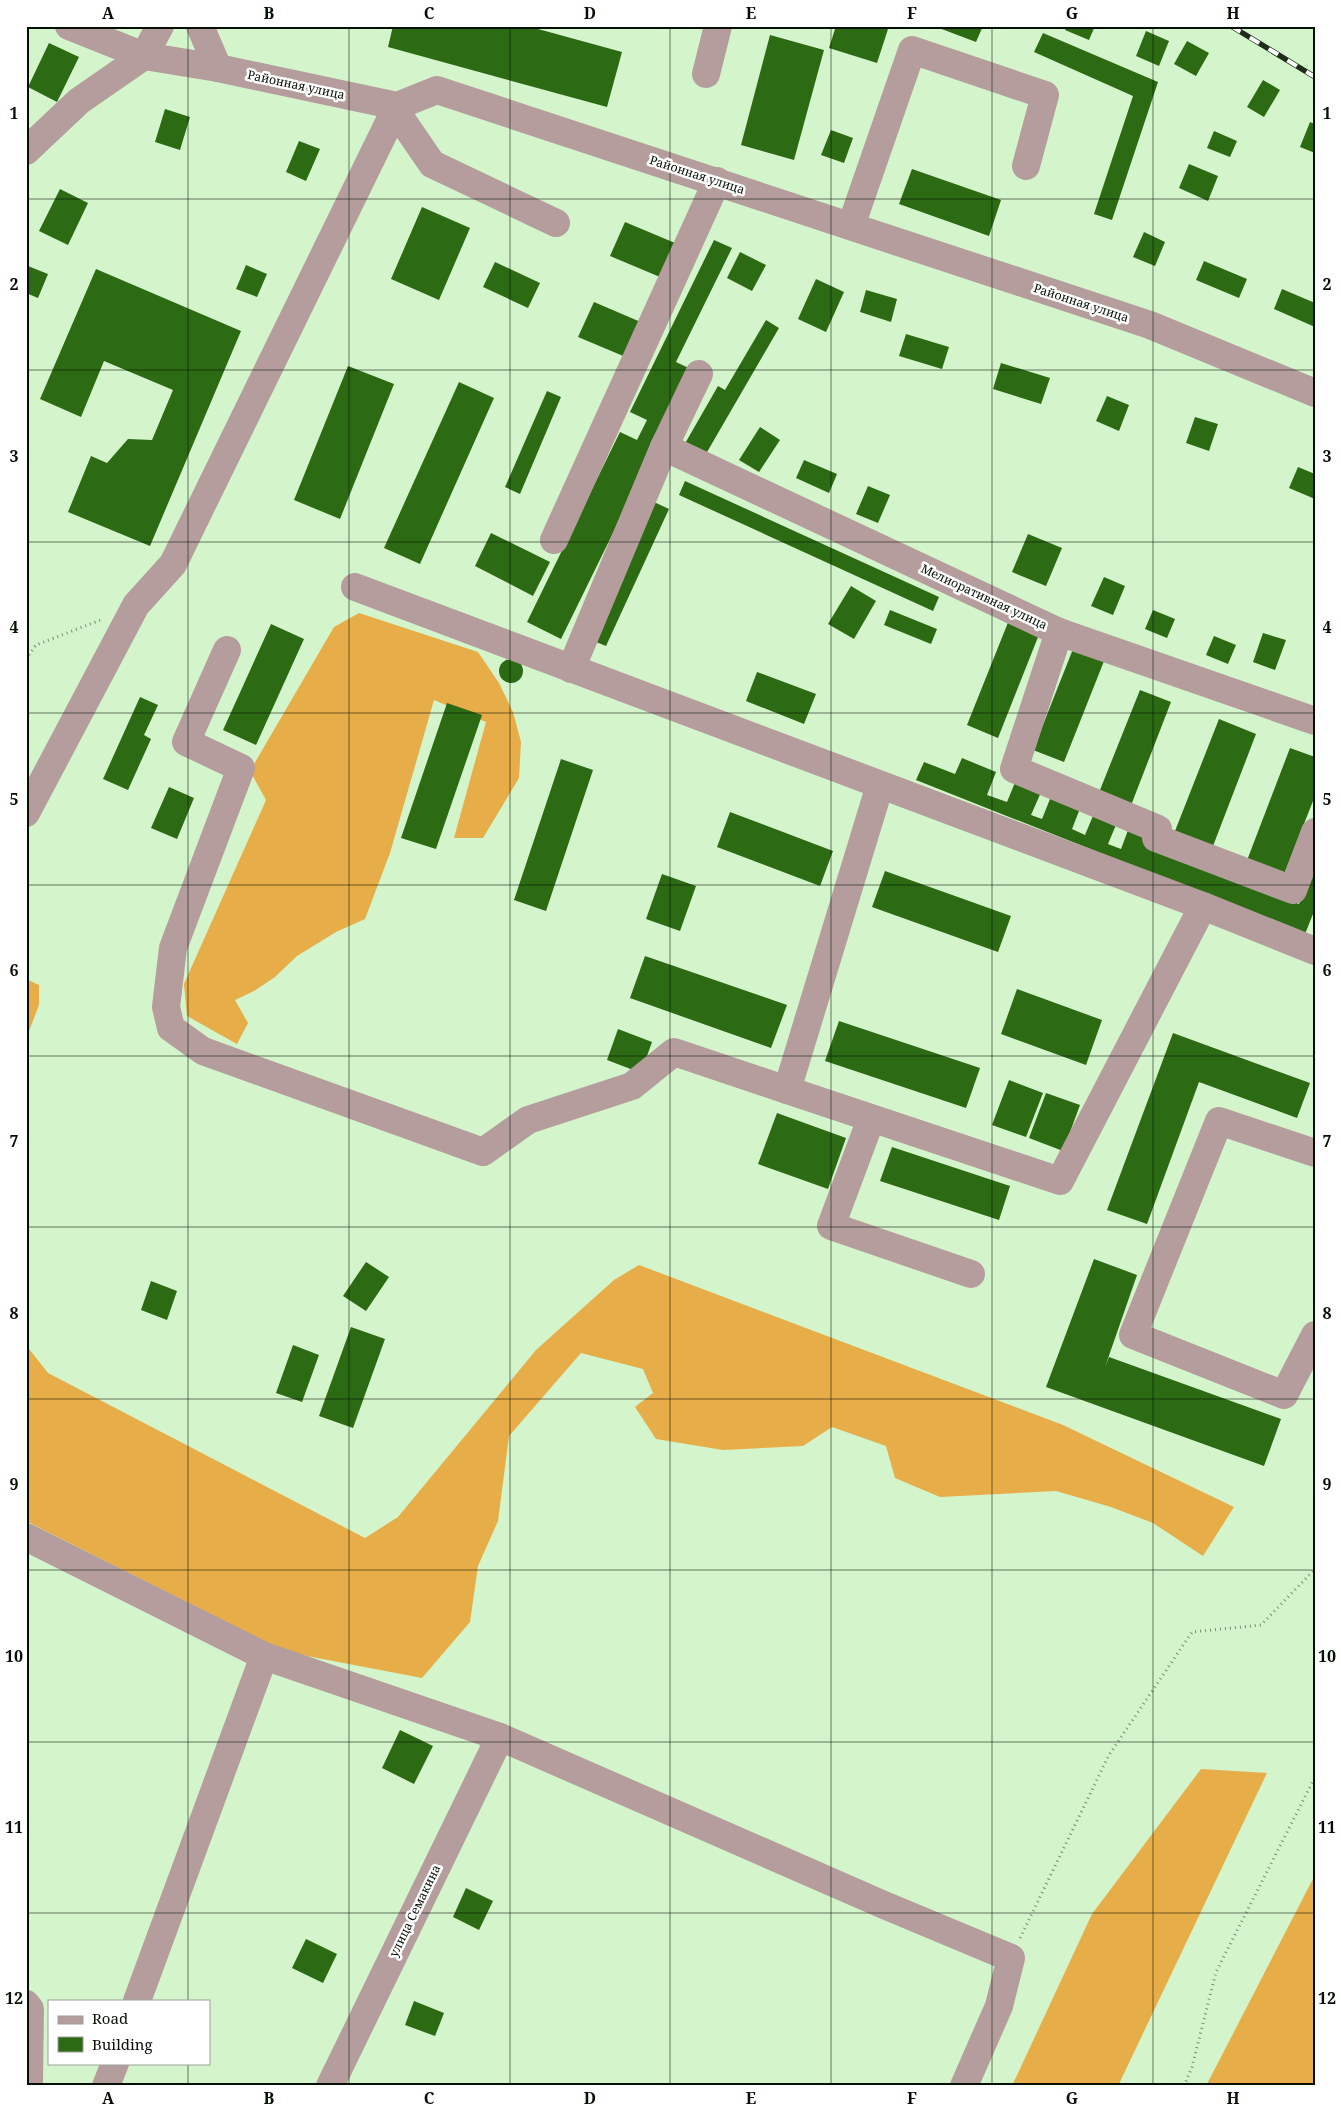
<svg xmlns="http://www.w3.org/2000/svg" width="1341" height="2112" font-family="'Noto Serif',serif">
<style>
.forest{fill:#e6ad48}
.building{fill:#2d6a14}
.lines{fill:none;stroke-linecap:round;stroke-linejoin:round}
.path{stroke:#798f73;stroke-width:3;stroke-dasharray:1 4;stroke-linecap:butt}
.minor{stroke:#b59d9d;stroke-width:28}
.rail-casing{stroke:#1f2c1c;stroke-width:5.5}
.rail{stroke:#fff;stroke-width:4;stroke-dasharray:11;stroke-linecap:butt}
.grid{fill:none;stroke:#050f03;stroke-width:1;stroke-opacity:0.55}
.labels{text-anchor:middle;stroke-width:5;stroke-linejoin:round;paint-order:stroke}
.street-label{font-size:12px;fill:#050f03;stroke:#fff}
.neatline{fill:none;stroke:#050f03;stroke-width:2}
.grid-label{font-size:16px;text-anchor:middle;font-weight:bold;fill:#050f03}
</style>
<rect width="100%" height="100%" fill="#d4f4cb"/>
<g class="forest">
<polygon points="359,613 478,652 499,683 513,712 521,742 519,778 483,838 454,838 486,722 434,700 390,853 365,919 336,932 297,956 275,977 254,991 235,1000 248,1023 237,1044 187,1016 184,984 266,800 250,771 334,627"/>
<polygon points="26,979 39,985 39,1005 26,1039"/>
<polygon points="639,1265 1063,1425 1234,1507 1203,1556 1153,1523 1111,1507 1056,1491 940,1497 895,1478 886,1446 832,1427 803,1446 723,1450 656,1439 635,1407 653,1393 643,1369 581,1353 509,1436 498,1521 478,1566 470,1622 422,1678 286,1652 26,1521 26,1345 48,1373 365,1538 398,1517 536,1350 614,1280"/>
<polygon points="1201,1769 1267,1773 1118,2086 1012,2086 1092,1914"/>
<polygon points="1315,1875 1315,2086 1206,2086"/>
</g>
<g class="building">
<polygon points="393,26 527,26 622,52 607,107 388,47"/>
<polygon points="836,26 889,26 877,63 829,48"/>
<polygon points="939,26 983,26 976,42 939,28"/>
<polygon points="1067,26 1095,26 1089,40 1065,30"/>
<polygon points="1146,31 1169,41 1159,66 1136,56"/>
<polygon points="1043,33 1158,82 1112,220 1094,214 1133,96 1034,52"/>
<polygon points="770,35 824,50 794,160 741,145"/>
<polygon points="1187,41 1209,53 1196,76 1174,64"/>
<polygon points="49,43 79,57 57,102 28,87"/>
<polygon points="1263,80 1280,90 1264,117 1247,107"/>
<polygon points="165,109 190,117 180,150 155,142"/>
<polygon points="1310,122 1315,124 1315,153 1300,147"/>
<polygon points="831,130 853,138 844,163 821,155"/>
<polygon points="1214,131 1237,141 1230,157 1207,148"/>
<polygon points="299,141 320,149 306,181 286,172"/>
<polygon points="1189,164 1218,176 1208,201 1179,188"/>
<polygon points="912,169 1001,200 989,236 899,204"/>
<polygon points="60,189 88,203 68,245 39,231"/>
<polygon points="422,207 470,228 439,300 391,279"/>
<polygon points="625,222 675,243 660,277 610,256"/>
<polygon points="1144,232 1165,242 1155,266 1133,257"/>
<polygon points="714,240 732,248 676,362 693,370 561,639 527,622 620,432 637,440 647,420 630,412"/>
<polygon points="740,252 766,265 752,291 727,278"/>
<polygon points="1204,261 1247,279 1239,298 1196,280"/>
<polygon points="495,262 540,283 528,308 483,287"/>
<polygon points="246,265 267,274 257,297 236,289"/>
<polygon points="28,266 48,274 38,298 26,293"/>
<polygon points="96,269 241,331 150,546 68,512 91,456 107,463 128,439 152,440 173,390 104,361 81,417 40,399"/>
<polygon points="816,279 844,292 826,332 798,319"/>
<polygon points="1282,289 1315,303 1315,327 1274,309"/>
<polygon points="866,290 897,299 891,322 860,312"/>
<polygon points="594,302 643,323 628,358 578,337"/>
<polygon points="766,320 779,328 703,459 683,447 718,386 725,390"/>
<polygon points="906,334 949,347 942,369 899,356"/>
<polygon points="1001,363 1050,378 1041,404 993,389"/>
<polygon points="348,366 394,384 340,519 294,500"/>
<polygon points="459,382 494,398 420,564 384,548"/>
<polygon points="547,391 561,397 520,494 505,487"/>
<polygon points="1107,396 1129,405 1119,431 1096,421"/>
<polygon points="1195,417 1218,424 1209,451 1186,443"/>
<polygon points="760,427 780,440 759,472 739,460"/>
<polygon points="804,460 837,474 829,493 796,478"/>
<polygon points="1298,467 1315,474 1315,499 1289,488"/>
<polygon points="685,481 939,597 933,611 679,495"/>
<polygon points="868,486 890,495 878,523 856,514"/>
<polygon points="654,502 669,509 606,646 591,640"/>
<polygon points="491,533 550,562 533,596 475,566"/>
<polygon points="1028,534 1062,548 1046,586 1012,572"/>
<polygon points="1104,577 1125,586 1113,615 1091,606"/>
<polygon points="851,586 876,601 854,639 828,624"/>
<polygon points="890,610 937,629 931,644 884,625"/>
<polygon points="1153,610 1175,619 1167,638 1145,629"/>
<polygon points="1009,620 1040,632 998,738 967,725"/>
<polygon points="271,624 304,639 256,745 223,730"/>
<polygon points="1263,633 1286,640 1275,670 1253,662"/>
<polygon points="1214,636 1236,645 1228,664 1206,655"/>
<polygon points="1075,644 1106,656 1064,762 1033,750"/>
<circle cx="511" cy="671" r="12"/>
<polygon points="757,672 816,694 804,724 746,701"/>
<polygon points="1140,690 1171,702 1130,808 1098,795"/>
<polygon points="140,697 158,705 144,735 151,739 128,790 103,779"/>
<polygon points="447,703 482,715 436,849 401,838"/>
<polygon points="1219,719 1256,734 1213,846 1175,831"/>
<polygon points="1290,748 1315,757 1315,796 1283,877 1246,863"/>
<polygon points="962,758 996,772 987,795 1007,802 1016,780 1042,790 1031,815 1042,819 1052,794 1081,806 1072,829 1085,835 1095,811 1118,820 1108,844 1121,849 1130,825 1149,832 1145,842 1299,904 1315,864 1315,909 1305,934 916,780 924,762 955,774"/>
<polygon points="561,759 593,770 546,911 514,900"/>
<polygon points="169,787 194,798 177,839 151,828"/>
<polygon points="730,812 833,851 820,886 717,847"/>
<polygon points="885,871 1011,916 998,952 872,907"/>
<polygon points="662,874 696,886 680,931 646,919"/>
<polygon points="645,956 787,1005 771,1048 630,998"/>
<polygon points="1017,989 1102,1020 1086,1065 1001,1034"/>
<polygon points="839,1021 980,1068 966,1108 825,1061"/>
<polygon points="618,1029 652,1042 641,1073 607,1060"/>
<polygon points="1173,1033 1310,1083 1297,1118 1199,1082 1147,1224 1107,1210"/>
<polygon points="1009,1080 1043,1093 1026,1137 992,1125"/>
<polygon points="1046,1093 1080,1105 1063,1151 1029,1138"/>
<polygon points="777,1113 846,1138 828,1189 758,1164"/>
<polygon points="892,1147 1010,1186 999,1220 880,1181"/>
<polygon points="1094,1259 1137,1275 1105,1367 1109,1357 1281,1419 1264,1466 1046,1387"/>
<polygon points="366,1262 389,1277 366,1311 343,1296"/>
<polygon points="151,1281 177,1291 167,1320 141,1310"/>
<polygon points="351,1327 385,1339 353,1428 319,1416"/>
<polygon points="293,1345 319,1355 302,1402 276,1393"/>
<polygon points="400,1730 433,1746 414,1784 382,1768"/>
<polygon points="466,1888 493,1901 479,1930 453,1917"/>
<polygon points="306,1939 337,1954 323,1983 292,1968"/>
<polygon points="414,2001 444,2013 435,2036 405,2025"/>
</g>
<g class="lines">
<g class="path">
<polyline points="26,659 36,645 103,619"/>
<polyline points="1020,1938 1109,1755 1192,1632 1261,1625 1315,1569"/>
<polyline points="1184,2086 1192,2067 1216,1972 1315,1777"/>
</g>
<g class="minor">
<polyline points="69,26 144,56 218,68 397,106 437,90 1150,325 1315,393"/>
<polyline points="200,26 218,68"/>
<polyline points="706,74 718,26"/>
<polyline points="395,110 432,164 556,223"/>
<polyline points="26,151 79,101 144,56 160,26"/>
<polyline points="851,226 912,50 1045,95 1026,166"/>
<polyline points="664,447 1059,632 1315,721"/>
<polyline points="554,540 717,181"/>
<polyline points="355,587 1203,906 1315,951"/>
<polyline points="1059,632 1014,769 1158,829 1156,838 1293,890 1315,832"/>
<polyline points="227,650 186,742 241,768 173,948 166,1007 171,1028 203,1051 483,1152 528,1120 632,1086 674,1052 787,1090"/>
<polyline points="571,669 664,447 699,374"/>
<polyline points="880,785 787,1090 1060,1181 1203,906"/>
<polyline points="26,813 136,605 173,564 397,106"/>
<polyline points="871,1119 831,1226 971,1274"/>
<polyline points="1315,1153 1219,1121 1133,1335 1284,1395 1315,1335"/>
<polyline points="26,1537 264,1656 500,1737 884,1905 1011,1958 999,2006 964,2086"/>
<polyline points="137,2001 264,1656"/>
<polyline points="26,2004 30,2009 29,2082 27,2086"/>
<polyline points="106,2086 115,2063"/>
<polyline points="330,2086 500,1737"/>
</g>
<g class="rail-casing">
<polyline id="rail" points="1231,26 1315,77"/>
</g>
<use href="#rail" class="rail"/>
</g>
<path class="grid" d="M188,26V2001M349,26V2086M510,26V2086M670,26V2086M831,26V2086M992,26V2086M1153,26V2086M26,199H1315M26,370H1315M26,542H1315M26,713H1315M26,885H1315M26,1056H1315M26,1227H1315M26,1399H1315M26,1570H1315M26,1742H1315M26,1913H1315M188,2063V2086"/>
<g class="labels">
<g class="street-label">
<text transform="translate(296 85) rotate(12)" y="4">Районная улица</text>
<text transform="translate(697 175) rotate(18)" y="4">Районная улица</text>
<text transform="translate(1081 303) rotate(18)" y="4">Районная улица</text>
<text transform="translate(984 597) rotate(25)" y="4">Мелиоративная улица</text>
<text transform="translate(415 1911) rotate(-64)" y="4">улица Семакина</text>
</g>
</g>
<rect width="1341" height="2112" fill="none" stroke="#ffffff" stroke-width="55"/>
<rect x="48" y="2000" width="162" height="65" fill="#ffffff" stroke="#9b9f9a"/>
<rect x="58" y="2016" width="25" height="8" fill="#b59d9d" stroke="#9b9f9a"/>
<text x="92" y="2024" font-size="15" fill="#050f03">Road</text>
<rect x="58" y="2037" width="25" height="15" fill="#2d6a14" stroke="#9b9f9a"/>
<text x="92" y="2050" font-size="15" fill="#050f03">Building</text>
<rect x="28" y="28" width="1286" height="2056" class="neatline"/>
<g class="grid-label">
<text x="108" y="19">A</text>
<text x="269" y="19">B</text>
<text x="429" y="19">C</text>
<text x="590" y="19">D</text>
<text x="751" y="19">E</text>
<text x="912" y="19">F</text>
<text x="1072" y="19">G</text>
<text x="1233" y="19">H</text>
<text x="14" y="119">1</text>
<text x="1327" y="119">1</text>
<text x="14" y="290">2</text>
<text x="1327" y="290">2</text>
<text x="14" y="462">3</text>
<text x="1327" y="462">3</text>
<text x="14" y="633">4</text>
<text x="1327" y="633">4</text>
<text x="14" y="805">5</text>
<text x="1327" y="805">5</text>
<text x="14" y="976">6</text>
<text x="1327" y="976">6</text>
<text x="14" y="1147">7</text>
<text x="1327" y="1147">7</text>
<text x="14" y="1319">8</text>
<text x="1327" y="1319">8</text>
<text x="14" y="1490">9</text>
<text x="1327" y="1490">9</text>
<text x="14" y="1662">10</text>
<text x="1327" y="1662">10</text>
<text x="14" y="1833">11</text>
<text x="1327" y="1833">11</text>
<text x="14" y="2004">12</text>
<text x="1327" y="2004">12</text>
<text x="108" y="2104">A</text>
<text x="269" y="2104">B</text>
<text x="429" y="2104">C</text>
<text x="590" y="2104">D</text>
<text x="751" y="2104">E</text>
<text x="912" y="2104">F</text>
<text x="1072" y="2104">G</text>
<text x="1233" y="2104">H</text>
</g>
</svg>
